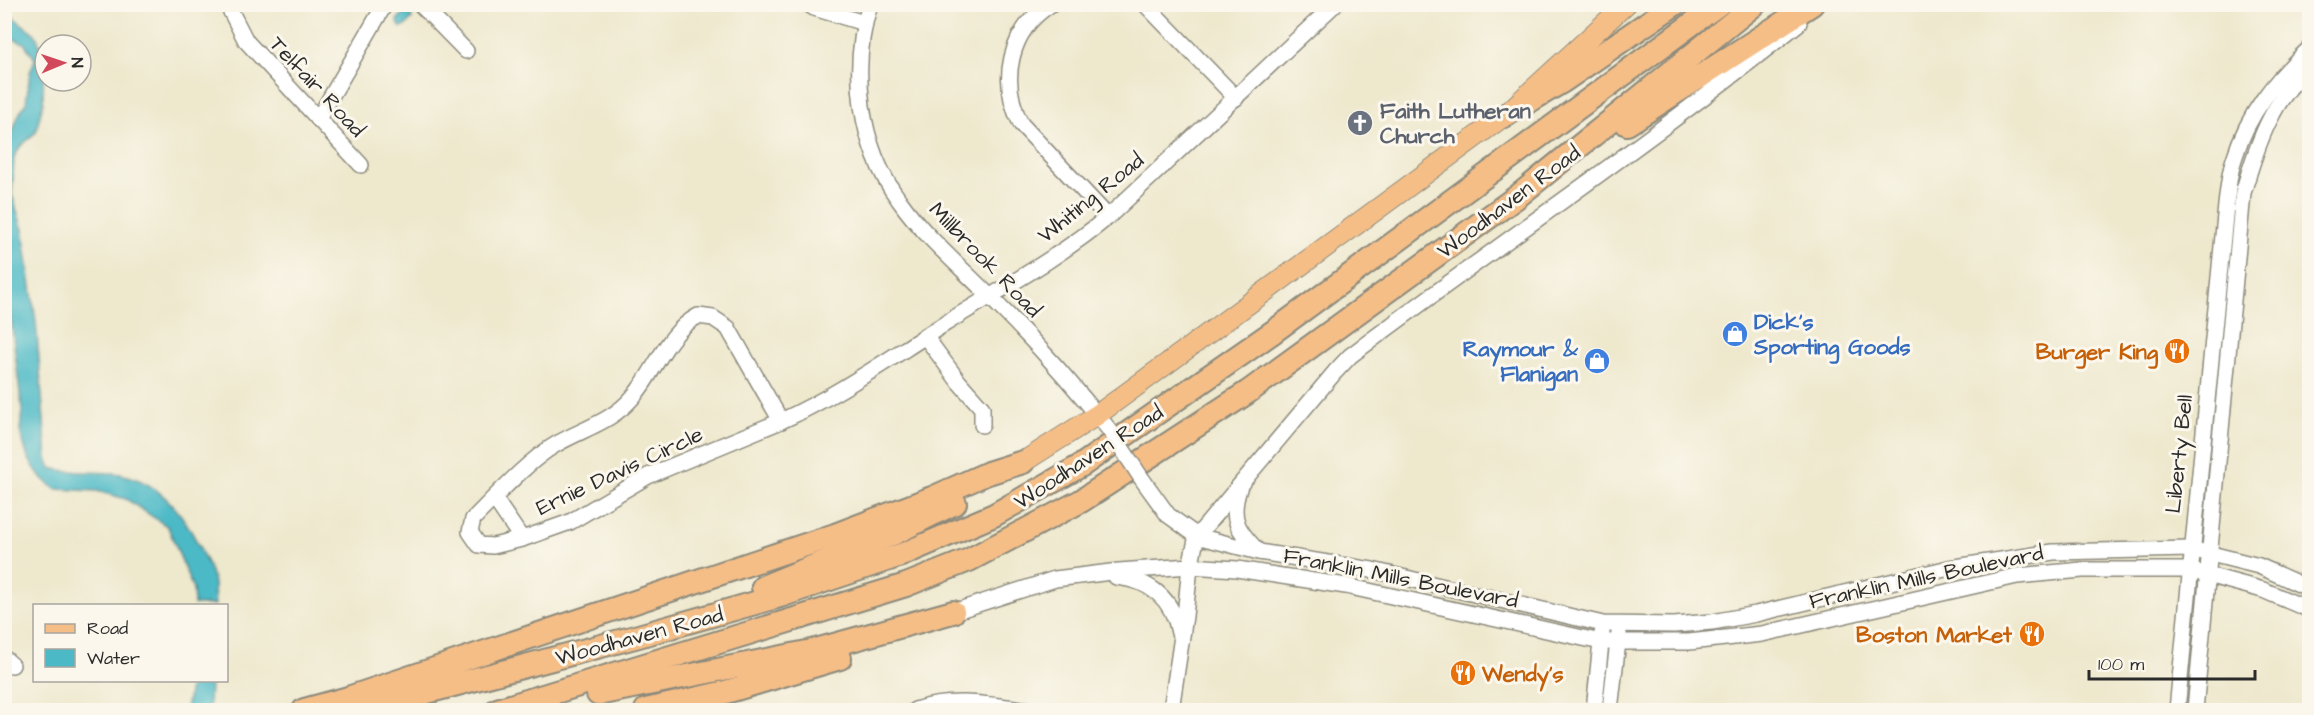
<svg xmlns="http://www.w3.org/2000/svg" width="2314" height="715" font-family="'Architects Daughter',sans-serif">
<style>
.water{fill:#4bb9c6;stroke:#3b7278;stroke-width:1.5}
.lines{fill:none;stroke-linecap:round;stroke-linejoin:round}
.minor-casing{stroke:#8c8a7c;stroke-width:18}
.major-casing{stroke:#8c8a7c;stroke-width:22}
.highway-casing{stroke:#8c8a7c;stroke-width:26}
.minor{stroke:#fff;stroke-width:15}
.major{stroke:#f6be87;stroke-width:20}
.highway{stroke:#f6be87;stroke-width:22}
.minor-bridge-casing{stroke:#8c8a7c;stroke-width:18;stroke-linecap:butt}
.minor-bridge{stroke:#fff;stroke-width:15}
.labels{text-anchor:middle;stroke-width:6;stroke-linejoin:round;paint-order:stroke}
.street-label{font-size:22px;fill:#2b2b2b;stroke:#fbf7ec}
.worship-label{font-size:22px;font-weight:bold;fill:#5b616d;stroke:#fbf7ec;text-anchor:start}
.shop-label{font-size:22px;font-weight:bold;fill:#366cbe;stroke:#fbf7ec;text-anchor:start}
.food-label{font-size:22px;font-weight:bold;fill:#c56008;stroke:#fbf7ec;text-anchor:end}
</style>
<rect width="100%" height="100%" fill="#fbf7ec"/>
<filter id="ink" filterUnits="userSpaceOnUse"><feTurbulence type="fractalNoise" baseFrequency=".0167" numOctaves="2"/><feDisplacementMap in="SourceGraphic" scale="12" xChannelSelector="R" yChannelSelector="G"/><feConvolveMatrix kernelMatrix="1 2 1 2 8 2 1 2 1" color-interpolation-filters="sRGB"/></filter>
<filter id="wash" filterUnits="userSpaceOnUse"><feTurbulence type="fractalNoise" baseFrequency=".008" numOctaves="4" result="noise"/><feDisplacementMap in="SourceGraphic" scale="24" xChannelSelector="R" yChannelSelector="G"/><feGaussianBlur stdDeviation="1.35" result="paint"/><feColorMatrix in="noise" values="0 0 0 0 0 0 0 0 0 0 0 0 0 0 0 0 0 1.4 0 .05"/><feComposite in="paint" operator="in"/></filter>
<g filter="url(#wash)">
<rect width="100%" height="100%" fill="#eee8cd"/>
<g class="water">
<path d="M5,11L35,34L44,54L43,103L36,132L20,147L14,157L12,195L23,230L36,322L47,458L51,468C74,475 97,470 120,474C161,482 186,516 202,553C206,561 211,570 213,578C215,587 214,597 215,605H194L193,589L168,527L126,499L97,491L55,489L40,476L28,458L20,431L22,410L5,269L4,155L19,114L26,103L30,73L35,59L24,43L9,37L5,33Z"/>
<polygon points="405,12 410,13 412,19 404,27 400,27 397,20"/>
<polygon points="191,680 210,681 209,710 186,710"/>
</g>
</g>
<g filter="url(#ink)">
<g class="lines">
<g class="minor-casing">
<g id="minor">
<polyline points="227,4 246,41 361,165"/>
<polyline points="420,4 466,51"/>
<polyline points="808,4 814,8 864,23"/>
<path d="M870,4C850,68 859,146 899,200C927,240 966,271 999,306C1039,346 1076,388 1111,432"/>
<path d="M1051,4C1009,30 999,81 1021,124L1108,217"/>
<polyline points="1145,4 1236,98"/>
<polyline points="318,119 385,4"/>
<path d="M698,316L713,318L728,328L781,421L648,476L570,522L522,539L493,546L479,545L470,532L473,519C495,497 529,460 555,445C582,429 612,422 633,397C656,371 666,333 698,316Z"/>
<polyline points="925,336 959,382 982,408 982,425"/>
<path d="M781,421C838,395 890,358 943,325C999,290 1057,259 1108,217L1335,4"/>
<polyline points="1142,479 1168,515 1197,536 1259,552 1372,570 1603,624 1674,625 1712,622 1756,614 1949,568 2053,552 2191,549 2259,566 2310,589"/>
<path d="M1239,489C1229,519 1238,531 1259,552"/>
<polyline points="494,498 522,539"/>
<path d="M1116,577C1150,580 1173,599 1179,633"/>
<polyline points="953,612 1055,579 1119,571 1190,566 1237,569 1346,586 1601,642 1689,642 1762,634 2017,576 2082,570 2189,570 2263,590 2310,610"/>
<polyline points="4,658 12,665"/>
<path d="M915,710C953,697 991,705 1030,710"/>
<path d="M1171,710L1185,616L1190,566L1197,536L1335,372L1350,356C1499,244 1654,139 1799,23"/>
<polyline points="1594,710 1602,633"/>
<polyline points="1610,710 1619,633"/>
<path d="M2177,710L2226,205C2228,190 2229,173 2234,159C2248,113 2275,80 2310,48"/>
<path d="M2195,710L2243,193C2256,148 2272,98 2310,67"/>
</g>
</g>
<g class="major-casing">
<polyline id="major" points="1023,462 1097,415 1504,116 1626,4"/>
</g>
<g class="highway-casing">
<g id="highway">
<polyline points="1504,116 1563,81 1675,4"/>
<polyline points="1627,124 1812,4"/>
<polyline points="763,587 895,533 955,503"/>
<polyline points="598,694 812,651 953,612"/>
<polyline points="304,710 348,698 835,535 932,498 988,473 1023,462"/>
<polyline points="359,710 635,637 780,596 901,555 994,515 1082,465 1273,332 1719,4"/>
<polyline points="497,710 906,585 969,560 1081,501 1248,392 1518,196 1755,4"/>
<polyline points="646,710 726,692 840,658"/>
</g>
</g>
<use href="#minor" class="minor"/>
<use href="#major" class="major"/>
<use href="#highway" class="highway"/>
<g class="minor-bridge-casing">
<polyline id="minor-bridge" points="1111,432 1142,479"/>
</g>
<use href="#minor-bridge" class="minor-bridge"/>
</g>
</g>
<defs>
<g id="church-disc" transform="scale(1.35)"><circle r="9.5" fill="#6b7280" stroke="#fbf7ec"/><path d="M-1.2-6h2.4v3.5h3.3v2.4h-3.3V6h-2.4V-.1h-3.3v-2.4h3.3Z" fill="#fff"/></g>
<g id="shop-disc" transform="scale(1.35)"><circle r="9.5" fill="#3f7fe0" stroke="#fbf7ec"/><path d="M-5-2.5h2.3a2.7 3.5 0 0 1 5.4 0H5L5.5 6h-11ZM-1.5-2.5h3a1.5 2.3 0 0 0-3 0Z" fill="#fff"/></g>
<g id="restaurant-disc" transform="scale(1.35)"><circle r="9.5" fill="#e8710a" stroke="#fbf7ec"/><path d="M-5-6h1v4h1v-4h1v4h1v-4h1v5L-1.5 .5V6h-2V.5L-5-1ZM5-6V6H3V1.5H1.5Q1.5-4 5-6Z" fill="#fff"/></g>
</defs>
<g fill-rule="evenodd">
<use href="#church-disc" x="1360" y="123"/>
<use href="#shop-disc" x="1735" y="334"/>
<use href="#restaurant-disc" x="2177" y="351"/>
<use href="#shop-disc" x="1597" y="361"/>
<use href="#restaurant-disc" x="2032" y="634"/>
<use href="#restaurant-disc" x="1463" y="673"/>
</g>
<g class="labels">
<g class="street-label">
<text transform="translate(318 86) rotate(47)" y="8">Telfair Road</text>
<text transform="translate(1090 197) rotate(-39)" y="8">Whiting Road</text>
<text transform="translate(1508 201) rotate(-37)" y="8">Woodhaven Road</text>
<text transform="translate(986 259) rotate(46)" y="8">Millbrook Road</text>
<text transform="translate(2178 454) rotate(-84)" y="8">Liberty Bell</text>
<text transform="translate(1088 456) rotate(-33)" y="8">Woodhaven Road</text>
<text transform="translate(619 470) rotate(-25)" y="8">Ernie Davis Circle</text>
<text transform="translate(1926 576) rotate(-12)" y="8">Franklin Mills Boulevard</text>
<text transform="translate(1401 577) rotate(11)" y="8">Franklin Mills Boulevard</text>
<text transform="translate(639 635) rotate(-15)" y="8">Woodhaven Road</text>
</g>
<g class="worship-label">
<text x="1380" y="118">Faith Lutheran<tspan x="1380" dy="25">Church</tspan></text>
</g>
<g class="shop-label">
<text x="1754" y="329">Dick's<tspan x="1754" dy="25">Sporting Goods</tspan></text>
<text x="1578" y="356" text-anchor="end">Raymour &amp;<tspan x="1578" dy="25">Flanigan</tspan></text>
</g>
<g class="food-label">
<text x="2158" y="359">Burger King</text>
<text x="2012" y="642">Boston Market</text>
<text x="1482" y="681" text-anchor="start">Wendy's</text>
</g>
</g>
<rect width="2314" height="715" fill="none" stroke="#fbf7ec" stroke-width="24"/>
<rect x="33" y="604" width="195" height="78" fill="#fbf7ec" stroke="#a8a59f" stroke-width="1.5"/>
<rect x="45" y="624" width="30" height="9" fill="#f6be87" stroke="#a8a59f" stroke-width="1.5"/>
<text x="87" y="634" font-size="18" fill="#2b2b2b">Road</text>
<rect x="45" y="649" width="30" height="18" fill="#4bb9c6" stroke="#a8a59f" stroke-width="1.5"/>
<text x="87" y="664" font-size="18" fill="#2b2b2b">Water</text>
<g transform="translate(63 63) rotate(88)"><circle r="28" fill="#fbf7ec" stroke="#a8a59f" stroke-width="1.5"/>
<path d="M0-4.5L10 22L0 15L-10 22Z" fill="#d1495b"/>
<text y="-9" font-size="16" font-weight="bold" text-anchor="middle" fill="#2b2b2b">N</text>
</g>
<path d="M2089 670v9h166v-9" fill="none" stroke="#2b2b2b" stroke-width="3"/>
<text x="2098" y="670" font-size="18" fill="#2b2b2b" stroke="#fbf7ec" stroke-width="4.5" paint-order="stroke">100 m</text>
</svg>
